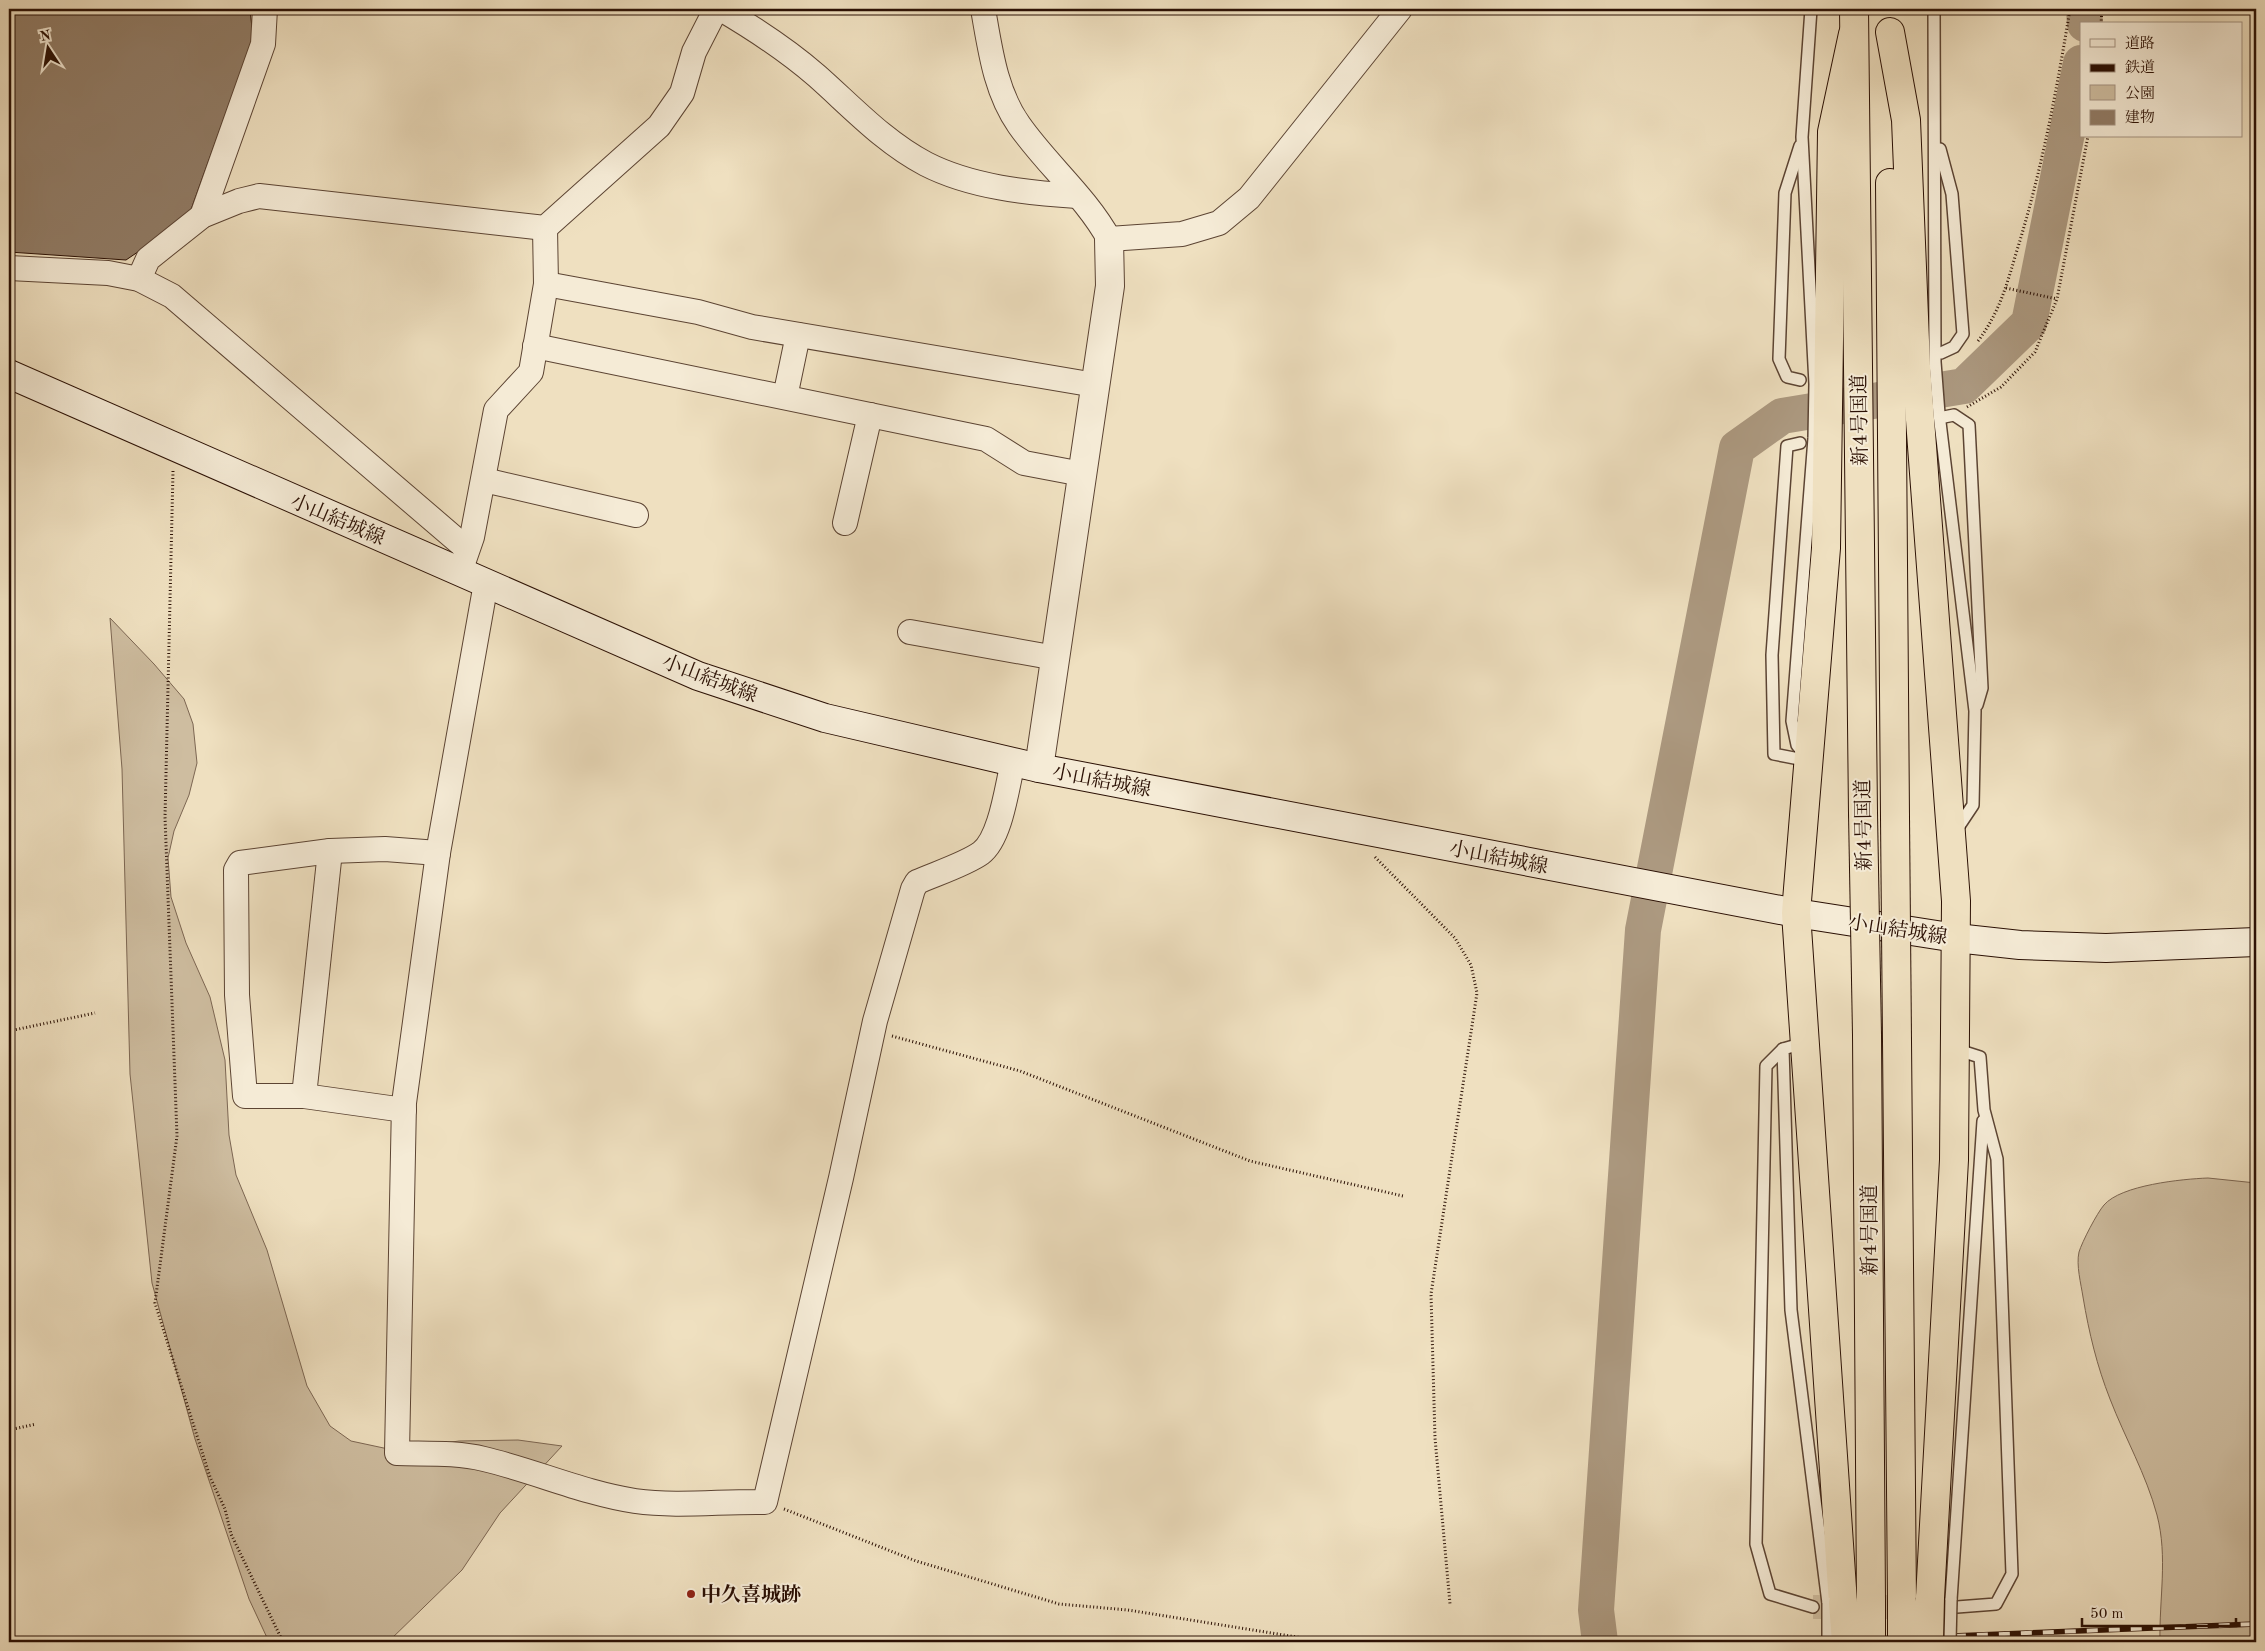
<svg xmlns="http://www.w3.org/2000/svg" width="2265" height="1651" font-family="'Old Standard TT','Noto Serif JP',serif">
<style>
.green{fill:#cebda0;stroke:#7c6652}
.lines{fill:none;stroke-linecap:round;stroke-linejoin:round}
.river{stroke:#ac9980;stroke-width:36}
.building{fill:#917c66;stroke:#2b1004}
.minor-tunnel{stroke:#d2c1a4;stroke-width:24;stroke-dasharray:24 12;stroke-linecap:butt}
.service-casing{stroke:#5c4433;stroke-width:14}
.minor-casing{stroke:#5c4433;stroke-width:26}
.tertiary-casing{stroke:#5c4433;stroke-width:30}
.secondary-casing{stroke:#2b1004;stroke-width:30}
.trunk-casing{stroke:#2b1004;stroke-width:30}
.path{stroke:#2b1004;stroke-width:3;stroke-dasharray:1 2.5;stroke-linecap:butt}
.service{stroke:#f5ebd6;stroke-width:11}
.minor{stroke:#f5ebd6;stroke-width:24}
.tertiary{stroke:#f5ebd6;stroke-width:28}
.secondary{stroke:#f5ebd6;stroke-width:28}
.trunk{stroke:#efe0c0;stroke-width:28}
.rail-casing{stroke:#2b1004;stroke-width:5.5}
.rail{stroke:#f5ebd6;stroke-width:4;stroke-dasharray:11;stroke-linecap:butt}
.service-bridge-casing{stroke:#5c4433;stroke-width:14;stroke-linecap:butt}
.trunk-bridge-casing{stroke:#2b1004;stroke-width:30;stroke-linecap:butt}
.service-bridge{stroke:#f5ebd6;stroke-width:11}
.trunk-bridge{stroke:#efe0c0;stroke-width:28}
.poi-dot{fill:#8f2418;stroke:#f5ebd6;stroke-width:2}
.labels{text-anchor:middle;stroke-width:4;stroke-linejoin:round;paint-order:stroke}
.street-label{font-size:20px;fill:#2b1004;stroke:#f5ebd6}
.poi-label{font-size:20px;font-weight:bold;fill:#2b1004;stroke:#f5ebd6;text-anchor:start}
</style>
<rect width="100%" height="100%" fill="#efe0c0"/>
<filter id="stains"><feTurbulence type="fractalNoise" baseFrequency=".004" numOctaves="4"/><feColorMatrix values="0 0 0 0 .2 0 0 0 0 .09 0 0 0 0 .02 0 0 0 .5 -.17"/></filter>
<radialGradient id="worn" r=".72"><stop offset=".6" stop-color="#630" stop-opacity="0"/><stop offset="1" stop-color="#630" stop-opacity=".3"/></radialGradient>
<g class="green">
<polygon points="110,618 154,664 184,699 193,724 197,763 189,795 174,831 168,858 171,897 186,943 210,997 225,1060 229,1135 236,1175 267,1250 307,1386 330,1426 351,1441 393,1450 459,1441 518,1440 562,1446 500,1513 462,1570 388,1642 269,1642 249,1599 195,1439 152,1283 130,1074 122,769"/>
<path d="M2208,1178L2256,1183V1642H2160C2159,1599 2168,1557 2157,1515C2146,1474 2125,1438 2110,1399C2097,1366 2089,1333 2083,1297C2081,1284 2076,1265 2079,1252C2082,1242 2097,1213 2104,1205C2121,1185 2182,1179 2208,1178Z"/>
</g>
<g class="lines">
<g class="river">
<polyline points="2084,9 2085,24"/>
<polyline points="1600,1642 1596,1610 1643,930 1737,448 1782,416 1964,386 2029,323 2081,63"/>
</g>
</g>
<polygon class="building" points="9,9 250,9 253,38 188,218 126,260 9,252"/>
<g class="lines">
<polyline class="minor-tunnel" points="1813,1607 1957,1607"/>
<g class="service-casing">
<g id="service">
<polyline points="1934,9 1935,362 1939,414 1975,711 1973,805 1955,832"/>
<polyline points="1800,146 1785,193 1779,359 1787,377 1800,380"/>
<polyline points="1940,149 1952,194 1963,334 1954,347 1941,353"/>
<polyline points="1944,417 1954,415 1969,425 1982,688 1977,705"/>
<polyline points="1800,443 1787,446 1772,655 1774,754 1809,761"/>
<polyline points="1803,753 1797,745 1792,721 1814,438 1815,384 1802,137 1811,9"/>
<polyline points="1804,1043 1783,1049 1791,1310 1828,1603"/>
<polyline points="1783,1049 1766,1066 1756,1544 1770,1594 1813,1607"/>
<polyline points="1955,1049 1980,1057 1984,1110 1997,1159 2012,1574 1996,1604 1957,1607"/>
<polyline points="1951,1600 1983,1121"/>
</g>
</g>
<g class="minor-casing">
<g id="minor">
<path d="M721,9C755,29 787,50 817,76C852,107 884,142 926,164C971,187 1028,193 1077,196"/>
<path d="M983,9C990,48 995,91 1019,125C1047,165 1086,197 1109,239L1182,234L1219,223L1249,198L1400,9"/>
<polyline points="202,216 263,44 265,9"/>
<polyline points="9,268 108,273 139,279 172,296 467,549"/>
<polyline points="139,279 148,259 202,216 239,201 259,196 545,228 659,126 682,93 694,52 716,9"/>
<polyline points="546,284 698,312 752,327 1095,385"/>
<polyline points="535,346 986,439 1024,463 1082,474"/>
<polyline points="785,397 798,335"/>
<polyline points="484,480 636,515"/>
<polyline points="845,523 870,415"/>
<polyline points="463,563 472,537 496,410 531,372 546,284 545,228"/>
<path d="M486,583L438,853L404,1103L397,1453C425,1454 456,1452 484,1459C535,1471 583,1493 635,1501C678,1507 722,1501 765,1502L841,1178L875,1021L913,889L917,882C935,874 966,864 981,853C1001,838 1007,786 1013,762"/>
<polyline points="910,632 1056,658"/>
<polyline points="304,1096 330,851"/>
<polyline points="404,1110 304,1096 245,1096 237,995 236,870 240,863 330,851 385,849 438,853"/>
</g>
</g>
<g class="tertiary-casing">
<polyline id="tertiary" points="1039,768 1110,286 1109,239"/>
</g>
<g class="secondary-casing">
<polyline id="secondary" points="9,374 698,676 825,718 1039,768 1796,913 1956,938 2020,945 2106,948 2256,942"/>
</g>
<g class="trunk-casing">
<g id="trunk">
<polyline points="1854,9 1863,813"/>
<polyline points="1890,32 1906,120 1916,366 1956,901 1954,1160 1930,1598"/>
<polyline points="1890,183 1895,817"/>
<polyline points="1867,1035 1871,1602"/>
<polyline points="1897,1041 1902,1601"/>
<polyline points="1843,1603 1796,913 1826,548 1832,132 1853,34"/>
</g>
</g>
<g class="path">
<polyline points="2101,24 2102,9"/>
<polyline points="2006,288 2057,299"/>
<path d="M1978,341C2001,310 2007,283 2018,247C2042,169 2057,89 2070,9"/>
<polyline points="1967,407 2001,387 2035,352 2057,299 2088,136"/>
<polyline points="173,471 165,817 177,1136 155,1303 210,1477 225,1509 231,1534 283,1642"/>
<polyline points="1375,857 1455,938 1471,965 1477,993 1431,1294 1435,1438 1450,1604"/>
<polyline points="9,1031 95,1013"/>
<polyline points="892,1036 1020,1071 1250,1161 1403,1196"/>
<polyline points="9,1430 36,1424"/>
<polyline points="784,1509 916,1561 1059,1604 1128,1610 1309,1639 1309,1642"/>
</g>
<use href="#service" class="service"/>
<use href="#minor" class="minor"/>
<use href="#tertiary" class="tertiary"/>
<use href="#secondary" class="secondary"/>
<use href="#trunk" class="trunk"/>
<g class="rail-casing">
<polyline id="rail" points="1801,1642 2256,1624"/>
</g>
<use href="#rail" class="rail"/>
<g class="service-bridge-casing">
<g id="service-bridge">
<polyline points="1828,1603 1828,1642"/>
<polyline points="1950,1642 1951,1600"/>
</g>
</g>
<g class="trunk-bridge-casing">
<g id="trunk-bridge">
<polyline points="1863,813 1867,1035"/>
<polyline points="1895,817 1897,1041"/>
<polyline points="1902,1601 1902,1642"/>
<polyline points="1871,1602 1871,1642"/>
<polyline points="1843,1603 1846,1642"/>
<polyline points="1929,1642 1930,1598"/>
</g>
</g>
<use href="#service-bridge" class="service-bridge"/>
<use href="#trunk-bridge" class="trunk-bridge"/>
</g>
<circle class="poi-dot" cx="691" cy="1594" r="5"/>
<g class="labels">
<g class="street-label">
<text transform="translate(1859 420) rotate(-91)" y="7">新4号国道</text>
<text transform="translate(338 519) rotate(23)" y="7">小山結城線</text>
<text transform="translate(710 678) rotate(21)" y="7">小山結城線</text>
<text transform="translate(1102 780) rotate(11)" y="7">小山結城線</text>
<text transform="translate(1863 825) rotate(-91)" y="7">新4号国道</text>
<text transform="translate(1499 857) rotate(11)" y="7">小山結城線</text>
<text transform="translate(1898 929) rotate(9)" y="7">小山結城線</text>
<text transform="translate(1869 1230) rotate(-90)" y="7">新4号国道</text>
</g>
<g class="poi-label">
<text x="701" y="1601">中久喜城跡</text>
</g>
</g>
<rect width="2265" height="1651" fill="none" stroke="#efe0c0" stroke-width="30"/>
<rect x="10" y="10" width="2245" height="1631" fill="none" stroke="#2b1004" stroke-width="2.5"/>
<rect x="15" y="15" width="2235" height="1621" fill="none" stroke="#2b1004"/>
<rect x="2080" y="22" width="162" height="115" fill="#f5ebd6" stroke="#a49382"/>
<rect x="2090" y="39" width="25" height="8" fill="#f5ebd6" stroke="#a49382"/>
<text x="2125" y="48" font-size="15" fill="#2b1004">道路</text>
<rect x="2090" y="64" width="25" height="8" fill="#2b1004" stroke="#a49382"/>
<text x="2125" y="72" font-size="15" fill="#2b1004">鉄道</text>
<rect x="2090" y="85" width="25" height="15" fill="#cebda0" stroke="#a49382"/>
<text x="2125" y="98" font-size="15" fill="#2b1004">公園</text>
<rect x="2090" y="110" width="25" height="15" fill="#917c66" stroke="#a49382"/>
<text x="2125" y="122" font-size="15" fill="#2b1004">建物</text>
<g transform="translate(48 48) rotate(348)" stroke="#f5ebd6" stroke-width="4" paint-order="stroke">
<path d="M0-4L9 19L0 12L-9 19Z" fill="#2b1004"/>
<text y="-8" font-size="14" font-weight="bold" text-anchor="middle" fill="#2b1004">N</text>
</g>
<path d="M2082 1618v8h154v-8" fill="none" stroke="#2b1004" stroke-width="2.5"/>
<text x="2090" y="1618" font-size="15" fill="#2b1004" stroke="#f5ebd6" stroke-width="4" paint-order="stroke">50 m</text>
<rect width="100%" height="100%" filter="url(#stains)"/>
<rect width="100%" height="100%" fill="url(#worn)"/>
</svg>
